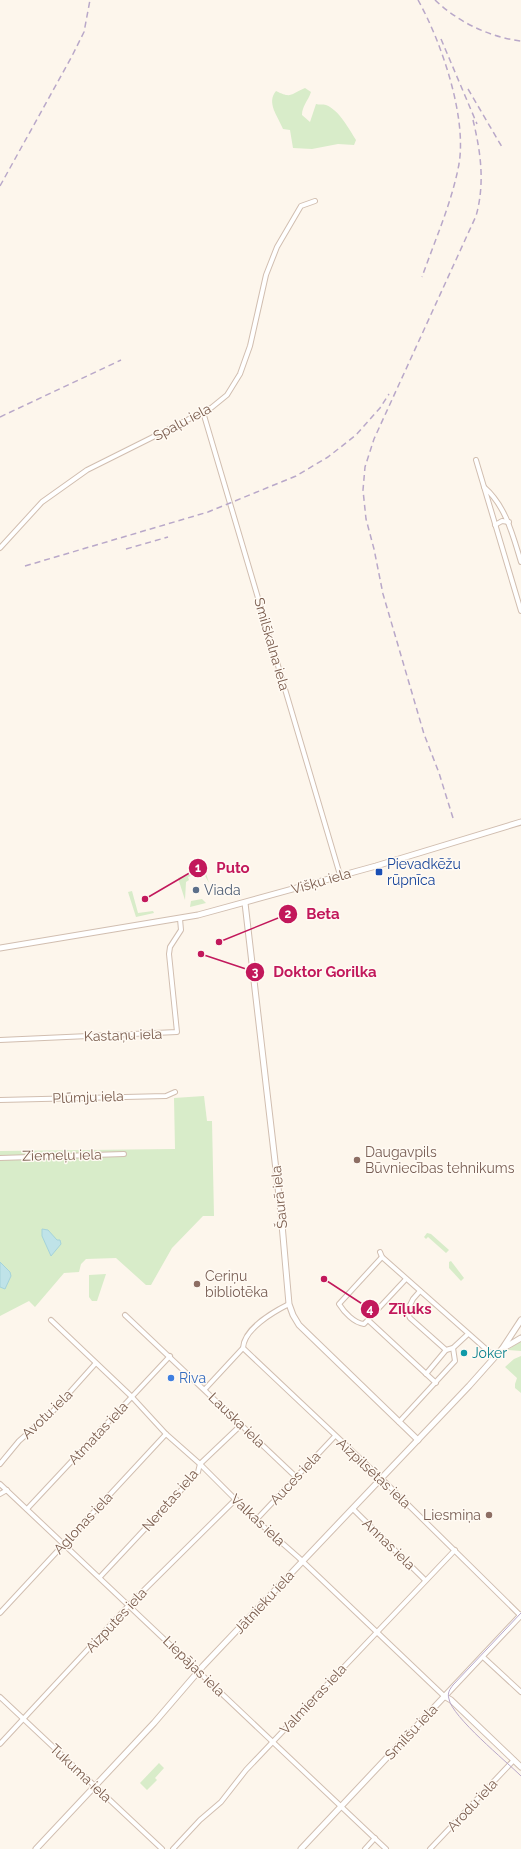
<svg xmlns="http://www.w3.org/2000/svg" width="521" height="1849" font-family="Raleway,sans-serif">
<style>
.green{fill:#d8ecc9}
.water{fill:#bfe3e8;stroke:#a5d3da}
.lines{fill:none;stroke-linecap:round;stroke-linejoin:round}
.minor-casing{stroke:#d1beb0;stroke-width:6}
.tertiary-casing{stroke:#d1beb0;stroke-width:7}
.minor{stroke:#fff;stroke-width:4}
.tertiary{stroke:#fff;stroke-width:5}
.tram{stroke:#b9a8c9;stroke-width:1}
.rail{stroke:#b9a8c9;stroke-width:1.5;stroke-dasharray:6 4;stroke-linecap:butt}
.transit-dot{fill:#1a4fb4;stroke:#fffaf3;stroke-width:1.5}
.service-dot{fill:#5c6f8a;stroke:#fffaf3;stroke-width:1.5}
.education-dot{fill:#8d6e63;stroke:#fffaf3;stroke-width:1.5}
.culture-dot{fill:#0f9aa8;stroke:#fffaf3;stroke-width:1.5}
.shop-dot{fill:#3f7fe0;stroke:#fffaf3;stroke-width:1.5}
.labels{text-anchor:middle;stroke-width:3;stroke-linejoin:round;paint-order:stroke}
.street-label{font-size:14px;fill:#7a5c4d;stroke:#fffaf3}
.transit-label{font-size:14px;fill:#164399;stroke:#fffaf3;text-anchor:start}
.service-label{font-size:14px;fill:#4e5e75;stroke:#fffaf3;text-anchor:start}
.education-label{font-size:14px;fill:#785e54;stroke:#fffaf3;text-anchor:start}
.culture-label{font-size:14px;fill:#0d838f;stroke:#fffaf3;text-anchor:start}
.shop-label{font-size:14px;fill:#366cbe;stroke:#fffaf3;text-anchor:start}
.leader{fill:none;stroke:#c2185b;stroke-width:1.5}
.callout-dot{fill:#c2185b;stroke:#fffaf3;stroke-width:1.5}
.mark-label{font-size:12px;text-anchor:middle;font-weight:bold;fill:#fff}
.callout-label{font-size:15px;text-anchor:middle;font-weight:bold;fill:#c2185b;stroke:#fffaf3;stroke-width:3;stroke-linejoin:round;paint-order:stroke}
</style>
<rect width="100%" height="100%" fill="#fdf6ec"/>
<g class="green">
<path d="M305,88L311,92C308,101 302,106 302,115L310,122L316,104C319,105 323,104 326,105C339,110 349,129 356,140L354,145L338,144L312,149L293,148L290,130L283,129C278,116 266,103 276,91C292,99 290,94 305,88Z"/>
<polygon points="205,870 209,883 203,872 188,877 189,880 186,882 185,900 178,878"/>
<polygon points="132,891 138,913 153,911 154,913 136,917 128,892"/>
<polygon points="202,899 206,903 190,907 191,901"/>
<polygon points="204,1096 207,1121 212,1121 214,1216 203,1216 172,1248 151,1285 146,1285 116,1258 86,1259 81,1264 79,1272 64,1273 35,1307 29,1301 0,1316 0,1151 175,1149 174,1098"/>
<polygon points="427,1233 431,1234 449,1250 446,1253 428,1237 426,1239 424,1237"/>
<polygon points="451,1261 464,1278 461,1281 449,1268 449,1262"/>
<polygon points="106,1274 97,1301 92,1301 89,1297 89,1275"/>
<polygon points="521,1341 521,1351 508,1350 509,1349"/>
<polygon points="521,1356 521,1393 515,1388 515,1384 517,1378 505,1367 514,1359"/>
<polygon points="159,1763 164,1768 155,1778 157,1780 147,1790 140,1783"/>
</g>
<g class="water">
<polygon points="42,1229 48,1230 57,1240 60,1240 61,1244 51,1256 42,1236"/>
<polygon points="0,1262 10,1272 11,1276 5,1289 0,1287"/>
</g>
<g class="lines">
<g class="minor-casing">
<g id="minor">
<polyline points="203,412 340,875"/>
<polyline points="476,460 521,611"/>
<path d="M484,487C506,506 513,536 521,562"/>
<polyline points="495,525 502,521 509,522"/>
<polyline points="0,548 42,502 87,470 211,408 227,395 240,374 250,346 266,275 277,247 301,206 315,201"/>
<polyline points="0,1040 177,1032 169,954 170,947 181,930 180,919"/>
<polyline points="0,1100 166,1096 175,1092"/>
<polyline points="0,1158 124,1154"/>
<polyline points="380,1252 382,1257 495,1357"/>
<path d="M382,1257L339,1304C344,1312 354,1323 364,1324L406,1279"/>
<polyline points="420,1291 413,1299 407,1311 410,1318 446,1350 453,1348 468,1334"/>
<polyline points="125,1315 296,1477"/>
<polyline points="51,1320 132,1397 166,1434 200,1464 256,1520 298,1557 444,1696"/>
<polyline points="368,1320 436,1383"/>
<polyline points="243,1348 386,1483 521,1616"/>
<polyline points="426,1374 446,1350"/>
<path d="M205,1389L243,1348C244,1329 273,1312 289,1304"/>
<polyline points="399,1422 455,1361 453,1348"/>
<polyline points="0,1464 19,1441 53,1411 95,1364"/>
<polyline points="0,1484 386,1849"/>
<polyline points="0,1494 7,1490"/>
<polyline points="27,1509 170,1356"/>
<polyline points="353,1509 425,1580"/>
<polyline points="256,1520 335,1436"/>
<polyline points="100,1577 198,1472 200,1464 241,1425"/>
<polyline points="0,1613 166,1434"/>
<polyline points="482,1656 521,1692"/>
<polyline points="0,1697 162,1849"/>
<polyline points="0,1744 129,1605 236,1499"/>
<polyline points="173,1849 200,1820 221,1802 246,1770 455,1550"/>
<polyline points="365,1849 375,1838"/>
<polyline points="430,1849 514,1760"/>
</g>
</g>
<g class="tertiary-casing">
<g id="tertiary">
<polyline points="245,903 281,1213 289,1304 293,1315 299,1325 418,1440"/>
<polyline points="0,948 198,915 376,866 521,822"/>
<polyline points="502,1349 521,1338"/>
<polyline points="444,1696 451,1700 521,1767"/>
<polyline points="36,1849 154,1723 203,1666 469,1386 502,1349 521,1320"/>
<polyline points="301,1849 521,1615"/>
</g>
</g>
<use href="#minor" class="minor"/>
<use href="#tertiary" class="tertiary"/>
<path class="tram" d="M521,1613L453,1685C450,1689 447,1693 449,1699C452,1717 506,1761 521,1776"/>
<g class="rail">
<path d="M418,0C441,41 467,116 459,164C452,202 435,240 422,277"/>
<path d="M435,0C458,22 489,37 521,41"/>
<polyline points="441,39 477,124"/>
<polyline points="468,89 502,147"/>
<polyline points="0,186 72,56 84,32 90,0"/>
<polyline points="0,417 121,360"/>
<polyline points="126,549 168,537"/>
<polyline points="25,566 208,512 296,476 328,457 356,435 380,408 389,394"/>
<path d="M453,818L439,773L424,734L383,594L374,549L366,519L363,490L365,467L374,439L476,216C485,184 481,153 473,120"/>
</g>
</g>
<rect class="transit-dot" x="375" y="868" width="8" height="8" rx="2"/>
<circle class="service-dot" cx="196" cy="890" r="4"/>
<g class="education-dot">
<circle cx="357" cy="1160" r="4"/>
<circle cx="197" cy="1284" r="4"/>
<circle cx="489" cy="1515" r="4"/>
</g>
<circle class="culture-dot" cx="464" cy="1353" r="4"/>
<circle class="shop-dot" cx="171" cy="1378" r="4"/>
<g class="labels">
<g class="street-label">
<text transform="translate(182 422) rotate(-28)" y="5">Spaļu iela</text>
<text transform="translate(272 644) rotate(74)" y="5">Smilškalna iela</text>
<text transform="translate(321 881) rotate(-16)" y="5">Višķu iela</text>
<text transform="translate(123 1035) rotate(-2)" y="5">Kastaņu iela</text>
<text transform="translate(88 1097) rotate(-2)" y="5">Plūmju iela</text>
<text transform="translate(62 1155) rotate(-1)" y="5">Ziemeļu iela</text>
<text transform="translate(279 1197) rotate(-96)" y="5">Šaurā iela</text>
<text transform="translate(47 1414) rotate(-44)" y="5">Avotu iela</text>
<text transform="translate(237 1420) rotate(44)" y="5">Lauska iela</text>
<text transform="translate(98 1433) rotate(-47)" y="5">Atmatas iela</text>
<text transform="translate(374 1473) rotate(43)" y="5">Aizpilsētas iela</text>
<text transform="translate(295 1478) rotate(-47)" y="5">Auces iela</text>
<text transform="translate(170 1500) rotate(-49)" y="5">Neretas iela</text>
<text transform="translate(258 1520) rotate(43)" y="5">Valkas iela</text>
<text transform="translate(83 1523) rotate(-47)" y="5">Aglonas iela</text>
<text transform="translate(389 1544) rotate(44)" y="5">Annas iela</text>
<text transform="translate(264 1602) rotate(-47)" y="5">Jātnieku iela</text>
<text transform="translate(116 1620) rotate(-47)" y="5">Aizputes iela</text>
<text transform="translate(194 1666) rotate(44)" y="5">Liepājas iela</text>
<text transform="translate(313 1699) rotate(-47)" y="5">Valmieras iela</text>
<text transform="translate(411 1732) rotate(-47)" y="5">Smilšu iela</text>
<text transform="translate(81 1773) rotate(43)" y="5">Tukuma iela</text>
<text transform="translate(472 1805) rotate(-47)" y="5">Arodu iela</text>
</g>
<g class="transit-label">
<text x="387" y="869">Pievadkēžu<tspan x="387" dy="16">rūpnīca</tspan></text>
</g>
<g class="service-label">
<text x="204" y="895">Viada</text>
</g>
<g class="education-label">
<text x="365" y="1157">Daugavpils<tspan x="365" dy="16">Būvniecības tehnikums</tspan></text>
<text x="205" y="1281">Ceriņu<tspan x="205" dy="16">bibliotēka</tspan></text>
<text x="481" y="1520" text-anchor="end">Liesmiņa</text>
</g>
<g class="culture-label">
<text x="472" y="1358">Joker</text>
</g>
<g class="shop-label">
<text x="179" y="1383">Riva</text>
</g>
</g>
<path class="leader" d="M145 899L198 868M219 942L288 914M201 954L255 972M324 1279L370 1309"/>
<g class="callout-dot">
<circle cx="145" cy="899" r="4"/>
<circle cx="219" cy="942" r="4"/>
<circle cx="201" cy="954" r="4"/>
<circle cx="324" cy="1279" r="4"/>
<circle cx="198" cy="868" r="10"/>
<circle cx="288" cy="914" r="10"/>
<circle cx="255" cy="972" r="10"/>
<circle cx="370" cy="1309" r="10"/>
</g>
<g class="mark-label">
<text x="198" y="872">1</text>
<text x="288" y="918">2</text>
<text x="255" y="976">3</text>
<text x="370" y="1313">4</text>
</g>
<g class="callout-label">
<text x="233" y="873">Puto</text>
<text x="323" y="919">Beta</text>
<text x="325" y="977">Doktor Gorilka</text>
<text x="410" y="1314">Zīļuks</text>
</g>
</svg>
